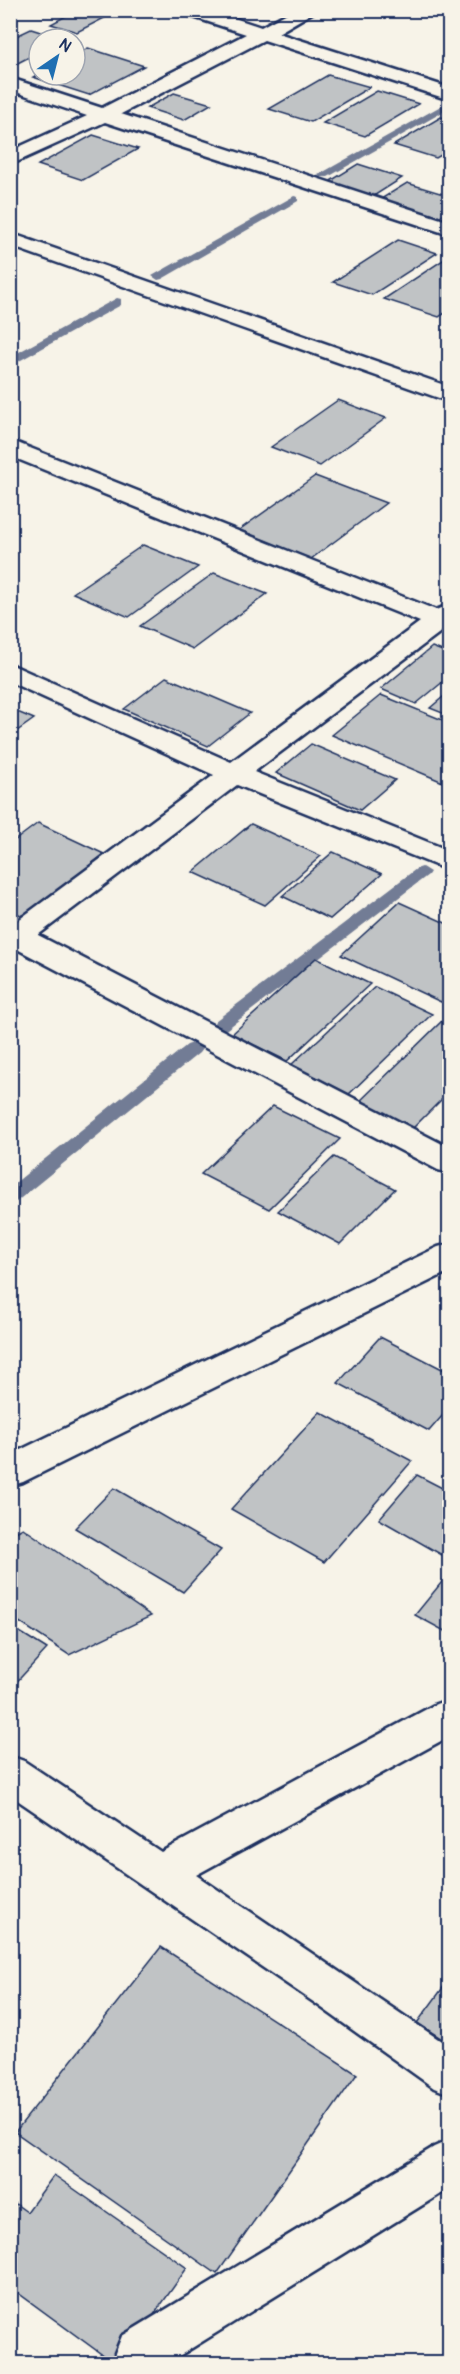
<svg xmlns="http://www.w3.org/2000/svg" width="460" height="2374" font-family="Pangolin,sans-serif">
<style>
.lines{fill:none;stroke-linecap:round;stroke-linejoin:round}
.stream{fill:#727c95;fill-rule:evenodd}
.building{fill:#c0c3c5;stroke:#1b2f5e;stroke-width:1.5}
.minor-casing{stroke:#1b2f5e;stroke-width:5}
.minor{fill:#f7f3e8;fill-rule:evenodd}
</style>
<rect width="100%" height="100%" fill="#f7f3e8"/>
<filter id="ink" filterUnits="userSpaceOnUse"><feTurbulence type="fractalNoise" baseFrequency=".0167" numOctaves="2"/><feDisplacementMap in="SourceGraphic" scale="12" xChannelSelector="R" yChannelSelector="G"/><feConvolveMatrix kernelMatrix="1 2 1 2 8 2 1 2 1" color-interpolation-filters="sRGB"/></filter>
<g filter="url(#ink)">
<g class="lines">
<g class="stream">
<polygon points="446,103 450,104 450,108 328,177 320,177 318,175"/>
<polygon points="294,196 298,197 298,201 162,279 158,280 152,276"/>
<polygon points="117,298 121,299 121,305 10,366 10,357"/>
<polygon points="422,867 430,872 428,875 227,1029 215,1029 213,1025 215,1021 416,869"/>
<polygon points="193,1043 199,1045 202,1049 199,1053 16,1202 10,1203 10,1187 187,1045"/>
</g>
</g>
<g class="building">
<polygon points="77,10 118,10 118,11 77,32 51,24"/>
<polygon points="31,29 63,39 39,39 39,52 10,67 10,39"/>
<polygon points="88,48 144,66 89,95 33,77 39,74 75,75 75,55"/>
<polygon points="328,75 370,87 311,122 269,109"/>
<polygon points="377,91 419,104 365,136 323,123"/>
<polygon points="174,93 211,104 184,120 147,108"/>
<polygon points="441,117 450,119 450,150 436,158 394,145"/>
<polygon points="93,135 138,149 83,180 38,165"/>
<polygon points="358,164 402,178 369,199 324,185"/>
<polygon points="407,183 450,196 450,210 434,220 376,202"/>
<polygon points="398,240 437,253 372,295 333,282"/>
<polygon points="446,258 450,259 450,310 439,317 384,299"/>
<polygon points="338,400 386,418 320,466 271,447"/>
<polygon points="315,476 386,503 311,559 239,530"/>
<polygon points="143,545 198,567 129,617 73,593"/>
<polygon points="214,573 267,594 193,649 140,626"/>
<polygon points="432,647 450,654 450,676 416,704 381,689"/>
<polygon points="166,677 250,713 208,746 124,709"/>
<polygon points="450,691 450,716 430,708"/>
<polygon points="381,695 450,723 450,785 332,735"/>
<polygon points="10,709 34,719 10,736"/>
<polygon points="311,744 395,780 360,810 276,773"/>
<polygon points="38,823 104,854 25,917 10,910 10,844"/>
<polygon points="251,824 321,856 265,905 193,872"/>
<polygon points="333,852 382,874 330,919 282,896"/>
<polygon points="399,902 450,925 450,993 441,1002 341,955"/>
<polygon points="316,958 370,984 287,1061 232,1034"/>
<polygon points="375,987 432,1014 349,1094 291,1065"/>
<polygon points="443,1020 450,1023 450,1091 410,1131 357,1104"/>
<polygon points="273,1106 340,1139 269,1209 201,1174"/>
<polygon points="334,1157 395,1189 340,1244 278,1211"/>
<polygon points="380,1337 450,1373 450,1407 429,1431 338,1383"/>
<polygon points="320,1412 412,1461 324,1562 231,1509"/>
<polygon points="417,1475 450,1492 450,1546 442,1555 379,1519"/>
<polygon points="114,1488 221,1550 183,1592 75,1528"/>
<polygon points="23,1528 151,1616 69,1655 10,1616 10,1535"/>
<polygon points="450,1572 450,1634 415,1615"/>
<polygon points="10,1626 47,1649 10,1689"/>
<polygon points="161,1947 357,2074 217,2274 15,2132"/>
<polygon points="450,1978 450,2044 417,2023"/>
<polygon points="54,2175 187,2268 119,2364 115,2364 10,2287 10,2200 27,2212"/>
</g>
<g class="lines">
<g class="minor-casing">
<g id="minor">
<polygon points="181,10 210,10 261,27 293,10 317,10 278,33 450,88 450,100 264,40 121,114 450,222 450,235 105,122 10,165 10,151 87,116 10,90 10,78 102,108 246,34 184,14"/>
<polygon points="10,233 450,387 450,402 10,246"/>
<polygon points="10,440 436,610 450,604 450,633 442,631 254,772 450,851 450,871 237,785 38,935 450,1148 450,1173 438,1170 17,949 10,950 10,924 13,924 214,775 10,682 10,664 231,762 420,622 10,456"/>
<polygon points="450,1244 450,1271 23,1482 10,1486 10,1455 438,1247"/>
<polygon points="450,1699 450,1736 196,1875 450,2047 450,2094 434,2088 315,2003 10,1795 10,1756 24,1761 161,1852 436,1704"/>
<polygon points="450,2140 450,2188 166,2364 120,2364 115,2353 122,2336 434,2147"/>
</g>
</g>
<use href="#minor" class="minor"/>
</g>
</g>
<rect width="460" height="2374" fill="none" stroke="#f7f3e8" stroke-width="36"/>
<rect x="18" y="18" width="424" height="2338" fill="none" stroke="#1b2f5e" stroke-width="2" filter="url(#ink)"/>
<g transform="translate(57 57) rotate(35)"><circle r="28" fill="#f7f3e8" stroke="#9fa5b1" stroke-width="1.5"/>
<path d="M0-4.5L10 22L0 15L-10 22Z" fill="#1f6fb2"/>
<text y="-9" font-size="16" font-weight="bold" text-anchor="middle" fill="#1b2f5e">N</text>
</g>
</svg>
